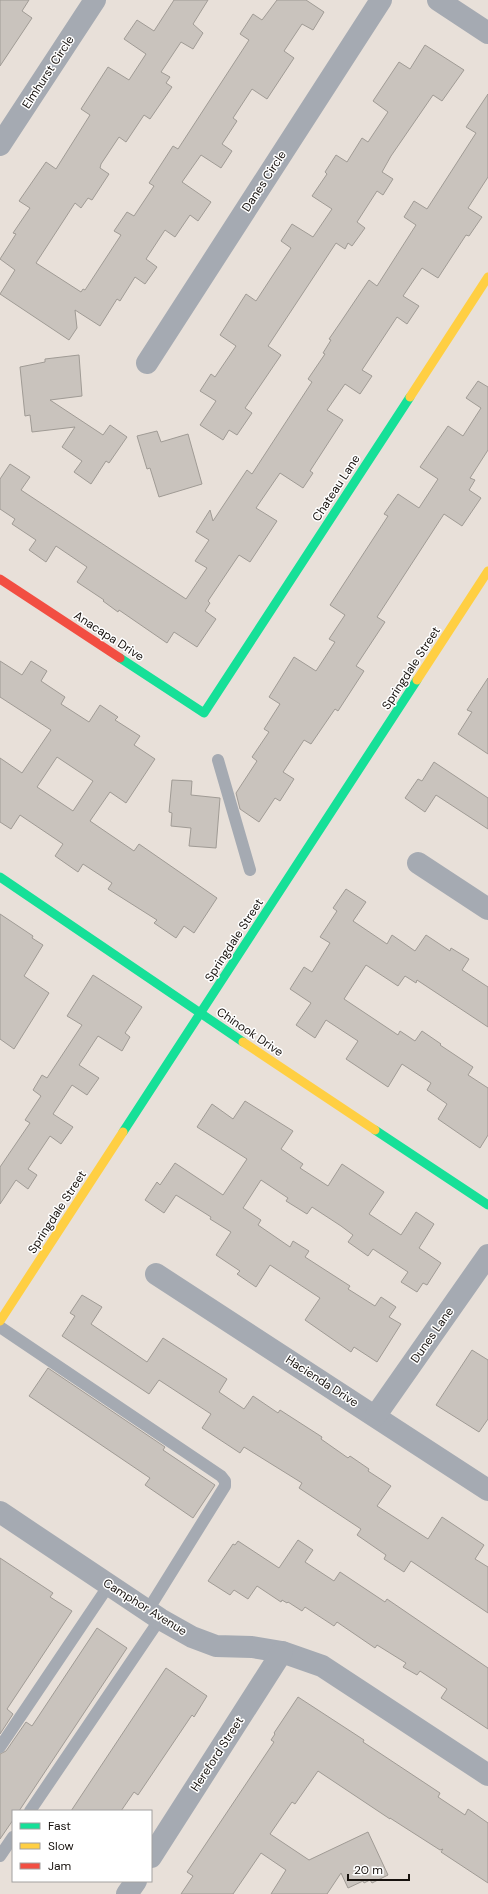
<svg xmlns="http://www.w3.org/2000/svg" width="488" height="1894" font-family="'DM Sans',sans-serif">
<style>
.building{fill:#c9c3bd;stroke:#a09b95;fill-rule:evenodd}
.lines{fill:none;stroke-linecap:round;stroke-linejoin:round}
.lane{stroke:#a5aab2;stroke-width:12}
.street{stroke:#a5aab2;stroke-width:22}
.fast{stroke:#16e098;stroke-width:9}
.slow{stroke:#ffcf43;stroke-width:9}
.jam{stroke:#f24e42;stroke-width:9}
.labels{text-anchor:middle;stroke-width:3;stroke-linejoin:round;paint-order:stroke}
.street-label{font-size:12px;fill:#17120e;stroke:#fff}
</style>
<rect width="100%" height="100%" fill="#e8e0d9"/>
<g class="building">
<polygon points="0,0 29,0 22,11 32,18 0,66"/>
<polygon points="174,0 208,0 193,24 203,33 193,49 181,42 161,72 170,77 166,83 172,87 150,119 144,115 126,142 119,137 101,164 100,168 109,174 92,200 88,198 81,208 75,203 36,263 81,292 83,289 85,290 121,235 114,231 127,212 134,216 154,186 149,183 173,146 178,149 249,40 240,34 253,14 262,20 277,0 306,0 324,12 313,30 302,24 284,51 294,58 267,99 252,89 233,118 237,121 222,144 232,151 221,168 201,155 182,182 211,202 198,221 190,215 175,237 165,230 146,259 157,267 145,284 135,277 120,301 117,299 100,326 75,310 77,328 69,340 0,294 15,270 0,259 16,234 13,233 30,208 19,201 46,162 56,169 90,115 81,109 108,67 129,80 146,54 124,39 137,20 154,31"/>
<polygon points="425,45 464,70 442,101 433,95 391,156 382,172 393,179 383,195 377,191 357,222 365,228 352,246 348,243 345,249 336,243 268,346 281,355 245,408 252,413 237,435 229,430 223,440 200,425 216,401 200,391 211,374 215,377 236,346 220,335 246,294 256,301 275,272 291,248 281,241 292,224 313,237 332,209 312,196 327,174 325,172 336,155 347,162 362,138 368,142 388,112 373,101 399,62 410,69"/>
<polygon points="488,94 488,177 468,208 482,217 469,236 466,235 438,278 422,268 403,296 419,306 407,324 397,317 362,370 372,376 360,394 345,384 327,410 343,420 310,471 313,473 303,488 280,473 256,508 277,521 250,562 239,555 208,601 210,603 205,611 216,619 197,647 174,632 167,643 119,610 118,612 103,601 104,600 77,582 87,567 56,546 46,562 29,550 36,540 12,524 15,519 0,509 0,479 10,464 30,477 21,490 186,599 207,568 195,561 209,540 196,532 210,510 213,521 247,470 252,474 312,382 308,379 325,354 323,353 331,340 329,339 340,323 369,280 377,286 416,225 404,217 414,201 427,209 476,133 466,127"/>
<polygon points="79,355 82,396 50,400 103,435 110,425 127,437 109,463 106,461 91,484 74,472 82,461 62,447 75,427 32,432 30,415 25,416 20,367 45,362 45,359"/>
<polygon points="478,381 488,387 488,450 470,478 475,480 469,490 481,498 462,526 444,514 377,617 385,622 356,666 364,671 338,711 335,709 311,744 304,740 283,772 294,779 280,801 275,798 259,822 240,809 236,793 257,761 252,757 269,732 264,729 280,704 269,697 294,657 316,671 335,642 329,639 345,615 330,605 388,516 384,514 398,494 419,508 438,479 420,467 448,426 463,436 481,408 466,398"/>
<polygon points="157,431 161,442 188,434 202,484 159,497 150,468 147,469 137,436"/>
<path d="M0,661L22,675L31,661L47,671L41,681L65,697L61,704L89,722L100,705L118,717L115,720L140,736L134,745L155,759L126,803L110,792L90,821L134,851L139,844L217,898L194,933L184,926L176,938L154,923L157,920L108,889L112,883L83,864L78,872L55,856L63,844L20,815L11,829L0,822V758L22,773L51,730L0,697ZM57,757L93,781L73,811L37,787Z"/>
<polygon points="488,678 488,754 458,734 472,712 467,710"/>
<polygon points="434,762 488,798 488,829 436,795 425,812 405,798 418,779 422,781"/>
<polygon points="172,780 192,781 191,795 220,798 216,848 189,846 191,828 171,826 172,813 169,812"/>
<polygon points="346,889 366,902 353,921 387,944 392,935 415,951 426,935 450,951 451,948 469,959 462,970 488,987 488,1027 417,980 416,983 405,976 398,986 366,965 344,999 398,1035 400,1031 415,1041 422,1031 441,1044 440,1045 473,1067 468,1075 488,1088 488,1135 480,1148 438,1119 447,1104 427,1090 431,1083 402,1064 388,1087 346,1059 358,1041 326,1020 315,1038 296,1025 311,1003 290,989 304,967 312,972 330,943 320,937 337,911 333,908"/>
<polygon points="0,914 33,936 32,938 43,945 24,976 49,993 14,1049 0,1039"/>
<polygon points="93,975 142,1007 125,1033 130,1037 122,1051 98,1036 79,1065 99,1078 87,1095 72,1085 53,1114 73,1127 61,1144 50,1136 28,1169 37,1175 28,1189 16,1180 0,1204 0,1167 30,1123 25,1120 41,1096 33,1090 42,1075 47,1078 82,1025 67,1016"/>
<polygon points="245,1101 293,1131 281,1149 303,1164 300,1168 328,1186 342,1164 384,1192 369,1214 401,1235 416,1212 434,1224 419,1248 441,1263 427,1285 423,1283 417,1292 401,1282 408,1272 373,1249 368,1256 348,1242 353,1235 341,1226 312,1207 307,1214 286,1201 288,1198 261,1180 243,1208 261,1220 258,1225 290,1247 293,1241 309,1251 305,1257 350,1286 348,1289 375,1306 381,1297 396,1307 389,1317 401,1324 377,1362 354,1347 351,1352 305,1320 320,1298 270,1265 256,1287 237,1274 240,1271 216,1255 231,1232 210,1219 211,1217 176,1195 164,1213 145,1200 157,1182 160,1185 175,1163 223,1195 247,1159 197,1127 212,1104 233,1119"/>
<polygon points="82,1295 102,1307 91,1324 147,1362 163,1338 227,1379 219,1392 244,1409 253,1396 278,1413 280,1410 322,1437 321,1439 348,1458 350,1456 369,1469 368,1471 391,1486 377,1506 428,1539 442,1517 484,1545 475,1559 488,1567 488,1613 411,1561 404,1572 384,1559 386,1555 357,1535 361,1529 299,1488 302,1483 244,1447 240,1453 202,1428 211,1414 159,1380 149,1394 62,1336 75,1316 70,1313"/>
<polygon points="472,1350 488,1360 488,1419 479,1432 436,1405"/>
<polygon points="48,1368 165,1447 163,1450 215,1485 193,1518 145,1485 150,1478 29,1396"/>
<polygon points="298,1540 313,1550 305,1562 334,1581 340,1572 385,1602 387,1599 488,1668 488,1729 441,1698 447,1689 420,1671 417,1675 403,1667 406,1663 377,1645 375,1648 337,1622 334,1626 305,1607 302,1611 288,1602 287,1603 282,1600 281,1602 257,1586 248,1599 234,1590 230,1595 208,1581 233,1544 235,1545 238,1541 279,1568"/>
<polygon points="0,1558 53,1593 50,1597 72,1611 7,1709 13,1714 0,1734"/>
<polygon points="97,1628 127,1648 19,1811 13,1811 13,1820 0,1839 0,1754 6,1751 26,1722 32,1726"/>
<polygon points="166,1668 207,1696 194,1717 192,1715 138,1795 134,1792 121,1811 71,1811"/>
<polygon points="298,1697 364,1740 363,1742 440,1793 438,1797 465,1815 468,1809 488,1823 488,1883 444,1854 441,1852 443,1849 440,1850 390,1818 390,1819 318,1771 295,1804 292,1802 270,1834 309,1860 368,1832 388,1875 372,1883 370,1880 364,1883 363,1881 348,1888 341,1873 327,1894 271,1894 286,1870 261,1853 233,1894 181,1894 193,1876 187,1872 274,1742 271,1740 275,1734 274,1733"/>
</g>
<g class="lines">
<g class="lane">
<polyline points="218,760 250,870"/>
<polyline points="0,1327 221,1476 225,1481 225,1486 148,1610"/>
<polyline points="0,1747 109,1585"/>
<polyline points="30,1811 160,1619"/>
<polyline points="0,1856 13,1837"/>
</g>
<g class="street">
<polyline points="438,0 488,33"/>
<polyline points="0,145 95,0"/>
<polyline points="147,363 381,0"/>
<polyline points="418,863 488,909"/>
<polyline points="156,1274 488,1490"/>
<polyline points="376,1415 488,1255"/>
<polyline points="0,1512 160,1619 192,1637 216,1646 252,1647 282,1652 322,1666 488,1775"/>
<polyline points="151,1857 282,1652"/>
<polyline points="127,1894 136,1881"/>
</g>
<g class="fast">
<polyline points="120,658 204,713 410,397"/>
<polyline points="0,877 243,1042"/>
<polyline points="375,1130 488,1205"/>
<polyline points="123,1132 417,680"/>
</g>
<g class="slow">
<polyline points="410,397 488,277"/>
<polyline points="417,680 488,571"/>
<polyline points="243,1042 375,1130"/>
<polyline points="0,1321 123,1132"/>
</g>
<polyline class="jam" points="0,579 120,658"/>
</g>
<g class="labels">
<g class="street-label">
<text transform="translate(48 72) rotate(-57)" y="4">Elmhurst Circle</text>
<text transform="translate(264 181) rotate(-57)" y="4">Danes Circle</text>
<text transform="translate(336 488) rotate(-57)" y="4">Chateau Lane</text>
<text transform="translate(109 636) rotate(33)" y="4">Anacapa Drive</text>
<text transform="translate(411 668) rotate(-57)" y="4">Springdale Street</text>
<text transform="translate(234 940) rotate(-57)" y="4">Springdale Street</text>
<text transform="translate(250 1032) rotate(34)" y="4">Chinook Drive</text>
<text transform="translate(57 1212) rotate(-57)" y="4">Springdale Street</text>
<text transform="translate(432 1335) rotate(-55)" y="4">Dunes Lane</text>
<text transform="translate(322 1381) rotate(33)" y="4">Hacienda Drive</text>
<text transform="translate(145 1607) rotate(32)" y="4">Camphor Avenue</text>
<text transform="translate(217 1754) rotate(-57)" y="4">Hereford Street</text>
</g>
</g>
<rect x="12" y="1810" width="140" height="72" fill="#ffffff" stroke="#a2a09f"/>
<rect x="20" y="1823" width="20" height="6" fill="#16e098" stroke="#a2a09f"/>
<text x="48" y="1830" font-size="12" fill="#17120e">Fast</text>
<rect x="20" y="1843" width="20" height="6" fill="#ffcf43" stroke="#a2a09f"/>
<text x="48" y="1850" font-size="12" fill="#17120e">Slow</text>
<rect x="20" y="1863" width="20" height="6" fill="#f24e42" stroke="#a2a09f"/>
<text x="48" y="1870" font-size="12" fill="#17120e">Jam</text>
<path d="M348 1874v6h61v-6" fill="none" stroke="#17120e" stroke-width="2"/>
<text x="354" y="1874" font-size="12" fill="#17120e" stroke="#ffffff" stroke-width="3" paint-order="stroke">20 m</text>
</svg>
